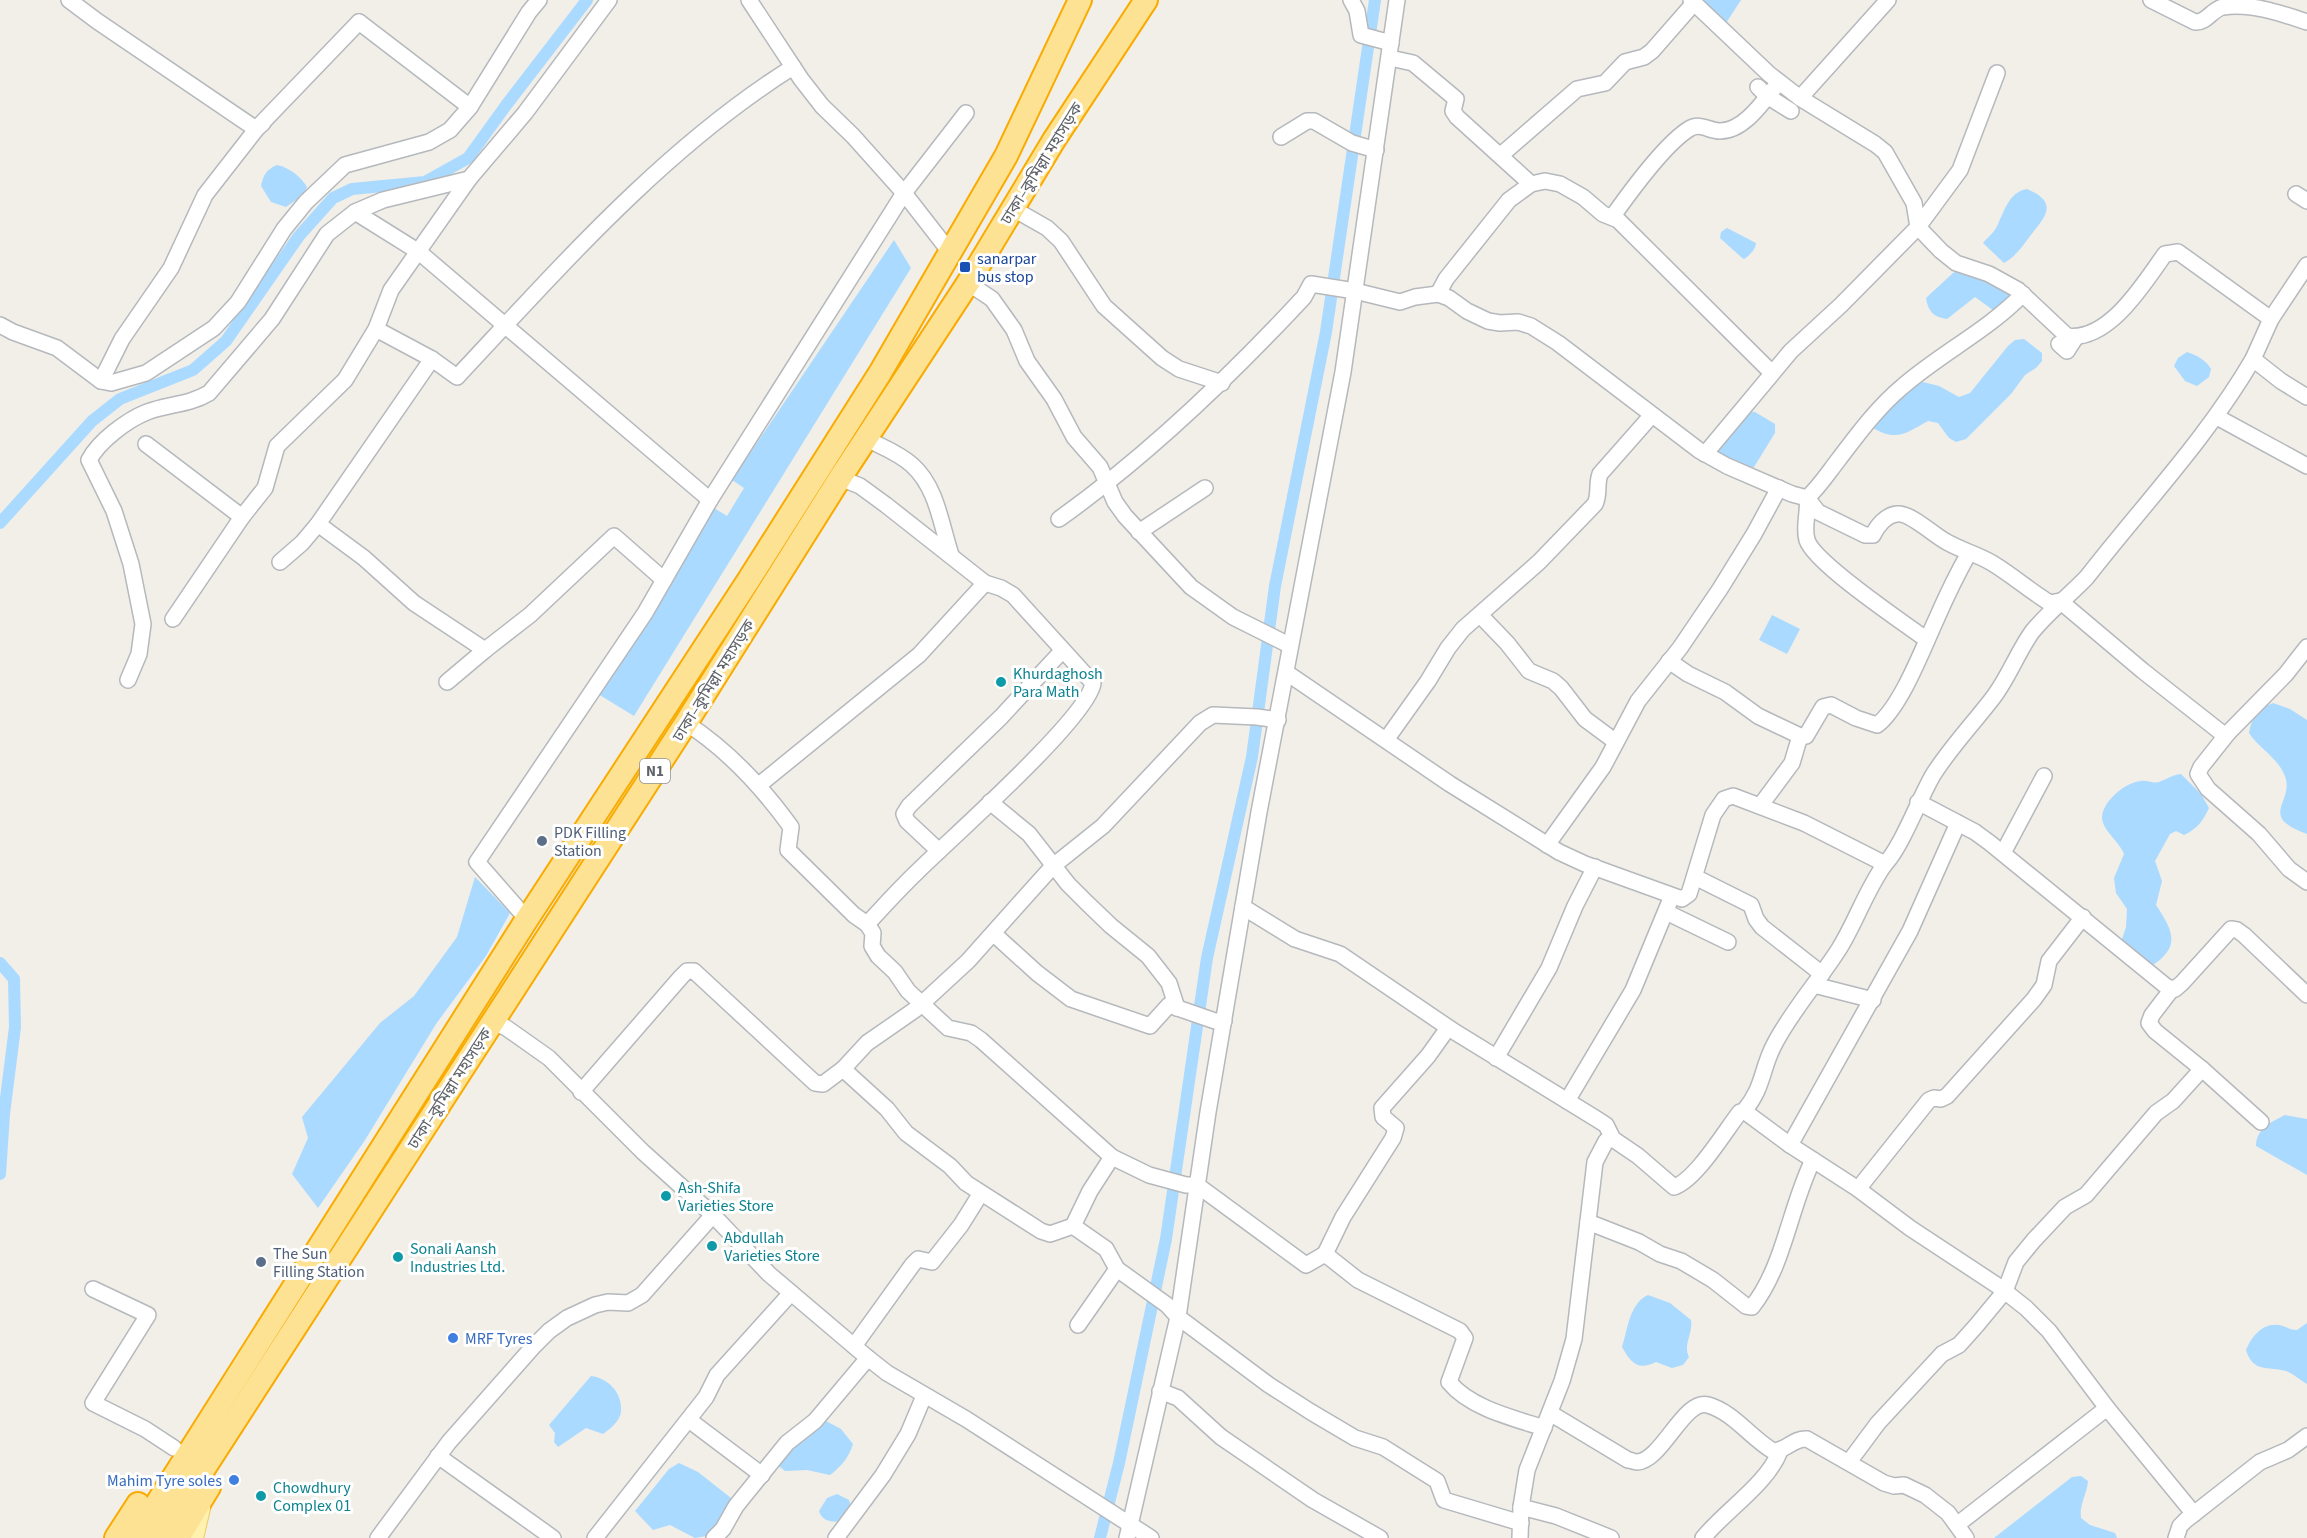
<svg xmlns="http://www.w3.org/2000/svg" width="2307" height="1538" font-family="'Source Sans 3','Noto Sans Bengali',sans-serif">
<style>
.water{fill:#aadaff}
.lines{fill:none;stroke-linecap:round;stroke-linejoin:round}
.canal{stroke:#aadaff;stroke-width:12}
.minor-casing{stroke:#b5b8bc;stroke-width:18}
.major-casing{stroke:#f2c960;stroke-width:22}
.highway-casing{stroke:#f9ab00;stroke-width:26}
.minor{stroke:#fff;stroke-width:15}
.major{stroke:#fff2af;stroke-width:20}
.highway{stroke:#fde293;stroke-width:22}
.transit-dot{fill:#1a4fb4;stroke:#fff;stroke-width:2}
.culture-dot{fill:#0f9aa8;stroke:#fff;stroke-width:2}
.service-dot{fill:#5c6f8a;stroke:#fff;stroke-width:2}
.shop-dot{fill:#3f7fe0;stroke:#fff;stroke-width:2}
.labels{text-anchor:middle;stroke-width:6;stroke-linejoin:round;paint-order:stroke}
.shield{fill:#fff;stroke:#8f9295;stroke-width:1.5}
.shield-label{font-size:15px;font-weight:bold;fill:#5f6368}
.street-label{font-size:16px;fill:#5f6368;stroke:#fff}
.transit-label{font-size:16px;fill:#164399;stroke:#fff;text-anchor:start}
.culture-label{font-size:16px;fill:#0d838f;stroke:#fff;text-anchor:start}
.service-label{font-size:16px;fill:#4e5e75;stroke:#fff;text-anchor:start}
.shop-label{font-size:16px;fill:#366cbe;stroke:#fff;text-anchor:start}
</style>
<rect width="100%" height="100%" fill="#f1efe8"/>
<g class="water">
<polygon points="1704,0 1741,0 1726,23 1701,4"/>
<path d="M277,165C290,168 300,176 307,187L303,195L286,207L271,202L261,186C263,175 267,169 277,165Z"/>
<path d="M2027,189C2059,203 2046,216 2030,236C2022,247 2016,256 2004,263L1983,243C1988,237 1995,232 1998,224C2005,210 2009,192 2027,189Z"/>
<path d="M1727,228L1756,243C1756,249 1749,256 1744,259L1741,257L1720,238L1721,232Z"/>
<polygon points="894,240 911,268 634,716 598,694 714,508 727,516 744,488 732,480"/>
<path d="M1965,267L2011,293V300L2002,309L1993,310L1975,297L1947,319C1933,317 1928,311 1926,298L1953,273Z"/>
<path d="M2024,339L2042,353V361L2036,368L2025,375L2011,394L1966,439L1956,442L1949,438L1938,423L1928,421C1906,433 1897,442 1873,428L1905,392L1923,382L1939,386L1959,397L1970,393L2008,346L2015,340Z"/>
<path d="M2187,352C2196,355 2206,360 2211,369L2209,377L2197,386L2185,381L2174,366L2178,358Z"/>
<polygon points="1748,411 1755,412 1775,424 1775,433 1754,467 1748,469 1730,462 1713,449"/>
<polygon points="1772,615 1800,629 1787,654 1759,640"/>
<path d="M2273,703L2290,709L2307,720V834C2254,815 2299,801 2283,772C2275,756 2259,748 2249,733C2251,719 2258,708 2273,703Z"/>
<path d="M2181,774L2201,794L2209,808C2203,821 2197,829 2184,835L2176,831L2170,834L2155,861L2162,881L2156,905C2173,931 2182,947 2150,967L2120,945L2126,927L2127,909L2116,893L2114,878L2124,854C2119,841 2103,831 2102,818C2102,802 2125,782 2141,781C2147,780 2153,784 2159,782C2167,779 2172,775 2181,774Z"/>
<polygon points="475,877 510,913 486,956 436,1024 365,1140 318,1208 292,1174 308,1138 302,1117 380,1023 414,996 457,937"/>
<path d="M2285,1115L2307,1119V1175L2256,1146C2256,1129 2271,1122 2285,1115Z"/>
<path d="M1648,1295L1670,1303L1691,1320C1693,1334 1683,1344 1689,1357L1683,1365L1672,1368L1656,1362C1638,1371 1631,1363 1622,1347C1628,1329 1629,1304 1648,1295Z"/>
<path d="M2307,1323V1384C2300,1380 2294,1374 2286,1371C2267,1366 2253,1373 2246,1350C2252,1335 2265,1320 2283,1326C2288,1328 2291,1330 2297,1330Z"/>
<path d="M591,1376C608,1378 623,1393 621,1412C620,1421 610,1429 603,1434L586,1428L558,1447L554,1442L555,1433L549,1425Z"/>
<path d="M826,1421L841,1429L853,1444C849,1457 841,1467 830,1475L807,1470L785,1471L776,1464L780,1458L819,1423Z"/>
<polygon points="679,1463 698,1472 731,1498 729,1510 712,1535 695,1538 670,1525 653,1530 635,1511 669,1469"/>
<path d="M2081,1476L2088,1481C2087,1494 2079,1505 2081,1518L2090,1525L2115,1533L2117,1538H1994L2072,1477Z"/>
<path d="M837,1494L849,1500L851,1506L841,1521C832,1523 822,1521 819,1511L827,1498Z"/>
</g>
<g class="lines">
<g class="canal">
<polyline points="0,523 92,421 120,399 193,370 226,341 299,236 333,198 352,189 425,182 468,158 507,104 587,0"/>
<polyline points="0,963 14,979 15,1027 4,1114 0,1174"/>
<polyline points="1100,1538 1119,1463 1166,1239 1207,958 1252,757 1275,586 1326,332 1375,0"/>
</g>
<g class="minor-casing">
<g id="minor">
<polyline points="69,0 97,21 256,129 263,123"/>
<polyline points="749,0 801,79 822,106 853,136 904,193 950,252"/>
<polyline points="1351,0 1357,11 1361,35 1391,43"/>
<path d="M1691,0L1769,74L1800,98L1875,144L1885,152L1914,203L1918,227L1941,251L1956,263L1989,274L2018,290L2067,336C2109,342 2144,283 2165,254L2178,252L2271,319"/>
<path d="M2151,0L2195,22C2207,23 2212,9 2223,7C2252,3 2280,13 2307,22"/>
<polyline points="359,22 470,107"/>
<polyline points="1390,58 1413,63 1456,99 1453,111 1457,117 1531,184"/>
<polyline points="1758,87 1767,96 1791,111"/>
<polyline points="1800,98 1888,0"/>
<polyline points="1281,137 1307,121 1314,121 1352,143 1376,150"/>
<polyline points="1501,155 1577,89 1605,83 1625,62 1644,57 1652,51 1694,3"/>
<polyline points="2296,194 2307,201"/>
<polyline points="1012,208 1047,228 1061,241 1104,306 1162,358 1179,369 1222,383"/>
<polyline points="355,212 419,252 710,500"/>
<path d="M1613,216C1630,192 1665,144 1689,129C1700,122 1709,131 1720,131C1745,131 1765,99 1779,82"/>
<polyline points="2307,265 2271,319 2253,359 2281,381 2307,397"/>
<polyline points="968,283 992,299 1014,330 1027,361 1054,399 1074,437 1100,467 1115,502 1125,516 1191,587 1233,617 1289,645"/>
<polyline points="1438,294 1446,279 1509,200 1531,184 1545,181 1560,184 1583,197 1603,214 1618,220 1771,372"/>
<polyline points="0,325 13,332 57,348 101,381 111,383 146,373 214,328 238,302 284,229 306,202 345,165 429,142 450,130 470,107 529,12 539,0"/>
<polyline points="376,329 432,359"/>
<polyline points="2059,344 2067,351 2076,337"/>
<polyline points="101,381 122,339 171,268 205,195 258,127 359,22"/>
<polyline points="2217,417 2307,466"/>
<path d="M867,439C882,447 899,453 912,465C937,487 941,525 951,555"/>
<polyline points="146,444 242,517"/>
<polyline points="1705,454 1791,351 1841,305 1918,227 1960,170 1997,73"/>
<path d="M840,478L860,486L886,505L985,583L1001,588L1013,595L1093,683C1089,717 949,840 918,871C900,888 884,906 867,924"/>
<path d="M1807,498L1818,512L1865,535H1873C1877,526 1886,515 1897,514C1909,512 1934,535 1945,541C1960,550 1977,554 1992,563C2012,575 2030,591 2050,603L2060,601L2143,671L2223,734L2228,733L2286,674L2307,647"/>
<path d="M1807,498C1809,512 1803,527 1807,540C1814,563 1904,623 1927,640"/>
<path d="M1059,519C1143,459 1218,388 1289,313L1304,297L1311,284L1355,291L1400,302L1415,297L1438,294L1449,298L1467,311L1488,321L1500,323L1518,322L1531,326L1558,343L1700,451L1727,466L1792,494L1807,498C1820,486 1828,473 1839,459C1858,434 1878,407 1902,387C1941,353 1987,331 2023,294"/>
<polyline points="318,524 364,558 414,603 485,650 530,615 614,536 664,580"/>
<polyline points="1139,532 1205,488"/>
<path d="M280,562L302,543L318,524L432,359L457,377C561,266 664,148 793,67"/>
<polyline points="1480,615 1507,643 1529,671 1553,681 1561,688 1585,719 1616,742"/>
<polyline points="173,619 242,517 265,488 277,446 345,380 376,329 391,290 469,179"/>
<path d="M1669,661L1688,674L1725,692L1758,716L1800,736H1806L1823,707L1831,705L1856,718L1877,725C1901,707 1923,648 1936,620C1946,597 1957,574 1969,553"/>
<path d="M1287,673L1450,784L1559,852L1585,864L1682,899L1689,894L1713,815L1724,799L1733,796L1804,823L1885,864C1902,846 1919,799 1933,775C1950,748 1972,725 1992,699C2008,679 2017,653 2032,632C2049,611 2069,596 2087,577C2143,505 2207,438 2253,359"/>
<path d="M128,680L139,654L143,624L131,564L114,511L89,460C99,441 127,420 147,412C168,404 189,405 209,393L272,319L327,234L355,212L383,200L469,179L525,113L609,0"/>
<polyline points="447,682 485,650"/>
<path d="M686,723C728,750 762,787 791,827L788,850L854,915L867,924L873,933L872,946L878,956L895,972L908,991L948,1028L971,1033L981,1040L1112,1157L1149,1175L1186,1185H1197L1306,1265L1325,1254L1358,1280L1460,1331L1465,1338L1449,1382C1470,1408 1513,1418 1544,1428"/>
<polyline points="2228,733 2201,767 2198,774 2208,789 2259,834 2289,869 2307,882"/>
<path d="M1386,740L1428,681L1448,648L1463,629L1539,562L1595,504C1600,494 1596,485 1600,474L1652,415"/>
<polyline points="759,785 919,655 985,583"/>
<polyline points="990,802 1029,834 1068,884 1086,902 1111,926 1148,956 1169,983 1177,1008"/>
<polyline points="1918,802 1975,832 1990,843 2167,987 2175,989 2182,983 2231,929 2237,930 2244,935 2307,995"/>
<polyline points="1760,806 1792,763 1800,736"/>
<polyline points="1547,845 1603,767 1638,701 1680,648 1720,589 1754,534 1779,488"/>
<polyline points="939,851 907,821 904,814 909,806 1001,717 1062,651"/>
<polyline points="2003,853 2044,776"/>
<polyline points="1695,877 1751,905 1756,919 1762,927 1822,974"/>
<path d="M1243,907L1295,939L1340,954L1455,1032L1595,1118L1606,1125L1613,1139L1638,1156L1674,1187C1696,1180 1725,1131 1740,1112L1744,1111C1764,1087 1761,1070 1774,1045C1792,1010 1818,982 1839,949C1856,922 1866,890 1885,864"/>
<polyline points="1666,912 1728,942"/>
<polyline points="527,919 477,862 645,613 710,500 904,193 966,113"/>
<polyline points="994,934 1037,973 1071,999 1150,1026 1169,1005 1215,1021 1224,1021"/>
<polyline points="1814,985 1873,1000"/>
<polyline points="491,1023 505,1027 549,1058 643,1152 713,1215 769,1274 868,1358 887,1373 966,1419 1151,1538"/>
<polyline points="1496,1058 1549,968 1575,906 1595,867"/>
<polyline points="843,1069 867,1043 916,1009 968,961 1053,866 1103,826 1200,723 1213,715 1257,717 1278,720"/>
<polyline points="2202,1069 2261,1122"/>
<polyline points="581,1092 681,977 687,971 694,971 815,1083 823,1084 843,1069 887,1109 906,1133 950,1166 966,1183 1041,1231 1050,1234 1073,1226 1106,1249 1117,1269 1167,1305 1178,1317 1269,1385 1311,1412 1355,1438 1383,1447 1437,1481 1444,1500 1521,1523"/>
<polyline points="1567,1101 1633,990 1672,896"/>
<polyline points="1744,1111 1790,1145 1858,1189 1910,1228 1998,1286 2026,1308 2049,1331 2107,1408 2194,1514"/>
<polyline points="1790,1145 1910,931 1958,823"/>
<polyline points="1858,1189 1929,1100 1934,1098 1941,1099 1947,1096 2034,999 2044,985 2049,961 2083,917"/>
<path d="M1588,1222L1639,1242L1660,1254L1681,1261L1713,1280L1746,1306L1752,1307C1784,1267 1790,1206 1813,1160"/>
<polyline points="1073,1226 1090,1191 1112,1157"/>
<polyline points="1325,1254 1343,1217 1393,1138 1396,1128 1383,1117 1382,1108 1428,1056 1448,1028"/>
<polyline points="93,1289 148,1315 93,1403 145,1429 174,1448"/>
<polyline points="1078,1325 1117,1269"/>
<polyline points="854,1346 913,1264 918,1259 932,1262 961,1225 981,1193"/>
<polyline points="1160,1391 1178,1398 1221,1437 1313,1500 1380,1538"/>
<path d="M1550,1413L1628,1460C1631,1460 1634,1462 1637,1462C1662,1461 1684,1398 1708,1405C1733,1412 1751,1438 1773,1451C1786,1451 1793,1438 1807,1439L1884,1483L1894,1486L1904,1485L1925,1495L1948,1513L1966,1538"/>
<polyline points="689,1420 762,1475"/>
<polyline points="438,1456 553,1538"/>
<polyline points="1849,1462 1878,1423 1942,1354 1959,1345 1976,1326 2005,1291 2016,1262 2034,1240 2065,1207 2086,1195 2156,1113 2173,1101 2202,1069 2155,1031 2149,1023 2152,1015 2172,989"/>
<polyline points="1521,1507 1556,1516 1611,1538"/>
<polyline points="1958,1524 2107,1408"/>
<polyline points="378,1538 449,1442 532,1348 549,1331 567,1318 595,1305 608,1302 628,1303 642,1295 713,1215"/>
<polyline points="595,1538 706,1397 717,1375 791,1293"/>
<polyline points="714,1538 723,1529 736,1506 787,1443 815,1421 868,1358"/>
<polyline points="836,1538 883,1475 908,1434 924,1396"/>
<polyline points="1127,1538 1178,1317 1208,1112 1259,812 1343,372 1397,0"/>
<polyline points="1520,1538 1521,1507 1527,1470 1562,1381 1574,1339 1595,1162 1606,1141 1613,1139"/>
<path d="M1703,1538C1726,1510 1767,1484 1780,1451"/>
<polyline points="2176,1538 2180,1526 2186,1520 2260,1462 2288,1450 2307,1436"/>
</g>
</g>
<g class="major-casing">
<polyline id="major" points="193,1538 200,1508"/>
</g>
<g class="highway-casing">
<g id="highway">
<polyline points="116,1538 138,1504"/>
<polyline points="135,1538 527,919 748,581 880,373 1006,156 1080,0"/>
<polyline points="159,1538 686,723 840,478 968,283 1054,140 1146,0"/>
<polyline points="178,1538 209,1487"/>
</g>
</g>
<use href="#minor" class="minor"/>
<use href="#major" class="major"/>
<use href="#highway" class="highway"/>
</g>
<rect class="transit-dot" x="959" y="261" width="12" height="12" rx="3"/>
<g class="culture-dot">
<circle cx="1001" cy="682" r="6"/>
<circle cx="666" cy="1196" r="6"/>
<circle cx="712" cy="1246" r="6"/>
<circle cx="398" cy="1257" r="6"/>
<circle cx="261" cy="1496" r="6"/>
</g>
<g class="service-dot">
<circle cx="542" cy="841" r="6"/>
<circle cx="261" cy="1262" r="6"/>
</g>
<g class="shop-dot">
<circle cx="453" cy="1338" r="6"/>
<circle cx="234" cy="1480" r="6"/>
</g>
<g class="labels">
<rect class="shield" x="640" y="759" width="30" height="24" rx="4.5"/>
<g class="shield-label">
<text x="655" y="776">N1</text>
</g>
<g class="street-label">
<text transform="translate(1041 163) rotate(-58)" y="6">ঢাকা–কুমিল্লা মহাসড়ক</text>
<text transform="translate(713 680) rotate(-58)" y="6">ঢাকা–কুমিল্লা মহাসড়ক</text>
<text transform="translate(449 1088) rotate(-57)" y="6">ঢাকা–কুমিল্লা মহাসড়ক</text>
</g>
<g class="transit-label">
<text x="977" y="264">sanarpar<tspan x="977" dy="18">bus stop</tspan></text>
</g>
<g class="culture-label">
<text x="1013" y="679">Khurdaghosh<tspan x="1013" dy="18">Para Math</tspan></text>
<text x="678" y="1193">Ash-Shifa<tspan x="678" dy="18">Varieties Store</tspan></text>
<text x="724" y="1243">Abdullah<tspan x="724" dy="18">Varieties Store</tspan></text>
<text x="410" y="1254">Sonali Aansh<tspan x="410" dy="18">Industries Ltd.</tspan></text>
<text x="273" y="1493">Chowdhury<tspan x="273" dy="18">Complex 01</tspan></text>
</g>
<g class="service-label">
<text x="554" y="838">PDK Filling<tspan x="554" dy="18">Station</tspan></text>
<text x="273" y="1259">The Sun<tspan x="273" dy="18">Filling Station</tspan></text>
</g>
<g class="shop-label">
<text x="465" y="1344">MRF Tyres</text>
<text x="222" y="1486" text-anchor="end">Mahim Tyre soles</text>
</g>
</g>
</svg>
